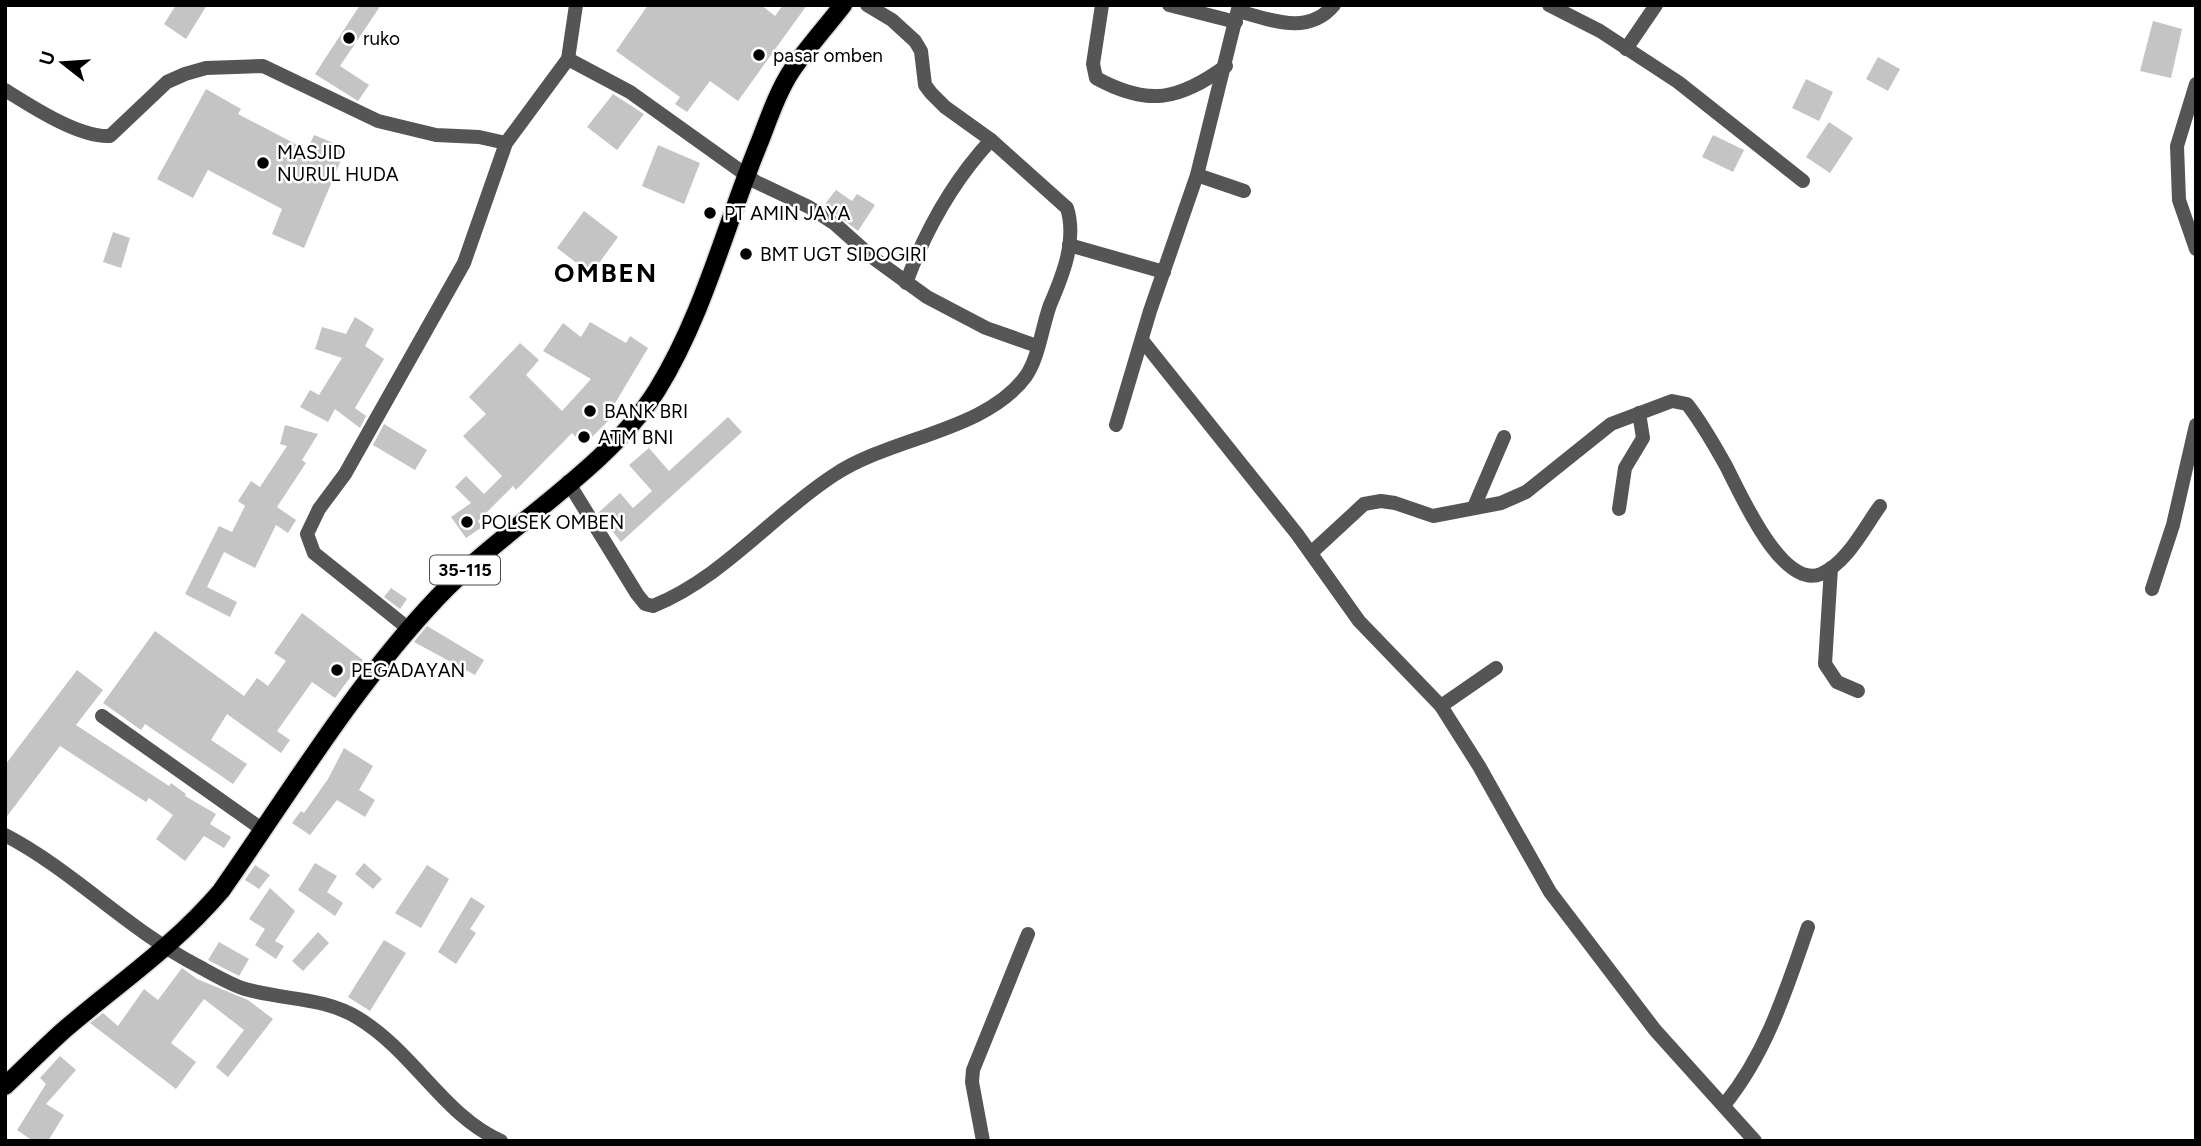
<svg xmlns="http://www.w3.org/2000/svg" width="2201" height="1146" font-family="Figtree,sans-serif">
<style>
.building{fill:#c4c4c4}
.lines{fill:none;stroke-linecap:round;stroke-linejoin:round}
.primary-casing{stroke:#dbdbdb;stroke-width:21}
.street{stroke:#555;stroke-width:14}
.primary{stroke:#000;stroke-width:18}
.poi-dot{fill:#000;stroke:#fff;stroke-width:2.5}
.labels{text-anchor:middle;stroke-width:5;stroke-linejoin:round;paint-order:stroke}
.shield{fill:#fff;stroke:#4c4c4c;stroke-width:2}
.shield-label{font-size:18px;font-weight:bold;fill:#000}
.poi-label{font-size:19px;fill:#000;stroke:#fff;text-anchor:start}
.district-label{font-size:26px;font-weight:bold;letter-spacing:2px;fill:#000;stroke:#fff}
</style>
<rect width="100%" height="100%" fill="#fff"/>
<g class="building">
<polygon points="176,5 207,5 186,39 164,24"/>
<polygon points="360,5 381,5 340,66 369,85 358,101 315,74"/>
<polygon points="648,5 761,5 775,16 783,5 807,5 738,101 710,81 687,112 675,104 680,97 616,51"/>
<polygon points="2153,21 2182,29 2171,78 2140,71"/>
<polygon points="1878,57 1900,69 1888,91 1866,79"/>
<polygon points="1806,79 1833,92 1819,121 1792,108"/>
<polygon points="206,89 241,109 238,114 307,150 314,135 346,148 304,248 272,234 282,209 208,170 193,198 157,179"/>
<polygon points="613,94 644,114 617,150 587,127"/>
<polygon points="1829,122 1853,138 1830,173 1806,157"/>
<polygon points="1713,135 1744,150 1733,172 1702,157"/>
<polygon points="658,145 700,163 684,204 642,186"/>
<polygon points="836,190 852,201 857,194 875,205 858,231 824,205"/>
<polygon points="584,211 618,237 591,274 557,248"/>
<polygon points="113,232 130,238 121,268 103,262"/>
<polygon points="355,317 374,329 365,346 384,359 355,408 366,416 360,428 335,409 328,422 300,407 310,390 319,395 342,358 315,349 322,327 346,334"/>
<polygon points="590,322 626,343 630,336 648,348 611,410 615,414 584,445 572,433 516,490 513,486 478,521 482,527 466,538 451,517 471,503 455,487 466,476 484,494 502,476 463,436 486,414 469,397 520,343 539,360 526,375 562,411 591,379 543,351 563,323 581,337"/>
<polygon points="728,417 742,432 621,542 598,513 620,493 633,508 652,491 629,465 649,448 669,471"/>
<polygon points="384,424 427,450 415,470 373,445"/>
<polygon points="285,425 318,434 302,460 306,463 277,507 296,520 288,533 276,525 255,568 224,552 207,587 237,602 230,617 185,594 219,526 232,532 245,506 238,501 251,481 260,487 287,446 280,444"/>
<polygon points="391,588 407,599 400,609 384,597"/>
<polygon points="302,613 363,660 335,698 312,682 277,731 290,740 281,753 227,714 211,740 247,764 233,784 145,724 141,730 103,703 155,631 244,696 257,678 268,686 286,661 274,653"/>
<polygon points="427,626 484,660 475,675 414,642"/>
<polygon points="77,670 103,690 76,725 169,786 171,783 186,794 185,796 216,814 210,824 231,837 224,848 204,836 185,861 156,839 173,815 149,798 146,802 60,746 5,819 5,765"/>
<polygon points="344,748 373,766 359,790 375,800 365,817 337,800 310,835 292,823 301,811 304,813 328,779"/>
<polygon points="315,863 337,876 327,892 343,903 335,916 298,890"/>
<polygon points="364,863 382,879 373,889 355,874"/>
<polygon points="255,865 270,875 259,889 245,880"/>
<polygon points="427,865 449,879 421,928 395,913"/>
<polygon points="270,888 295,911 275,941 284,946 276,959 255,945 265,929 249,919"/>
<polygon points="471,897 485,906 470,929 476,933 456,964 438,952"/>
<polygon points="318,932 329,943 303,971 292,961"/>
<polygon points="384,940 406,953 370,1011 348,997"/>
<polygon points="219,942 249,959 239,976 208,960"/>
<polygon points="182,968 197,979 248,1000 273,1019 228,1077 216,1067 244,1030 204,999 171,1043 196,1062 176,1089 90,1023 103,1013 118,1026 144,989 158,1000"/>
<polygon points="60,1056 76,1070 46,1104 64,1115 48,1141 33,1141 17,1130 46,1084 40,1078"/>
</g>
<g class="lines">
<g class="primary-casing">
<path id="primary" d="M5,1086C25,1067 44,1048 64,1030C120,982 172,948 221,891C291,791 353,687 437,598C502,529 608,469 657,390C704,314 726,223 760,141C769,118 778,91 792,70C807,48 826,27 843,5"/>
</g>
<g class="street">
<path d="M1102,5L1093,64L1096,78C1149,107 1179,100 1226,66"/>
<polyline points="1169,5 1236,22"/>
<polyline points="1549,5 1600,31 1678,82 1803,181"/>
<path d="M1238,11C1271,20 1308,36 1334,5"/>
<polyline points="1626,49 1656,5"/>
<polyline points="568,59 576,5"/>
<polyline points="2196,84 2177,146 2179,200 2196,249"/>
<path d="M5,90C31,106 79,138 110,136L167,82L185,74L206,68L263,66L378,121L436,135L479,137L506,143"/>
<polyline points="1197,175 1244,191"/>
<polyline points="1069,245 1164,272"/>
<path d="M906,283C926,229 952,182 991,140"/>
<polyline points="1142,340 1297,534 1359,621 1441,706 1479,766 1550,892 1655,1030 1755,1141"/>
<polyline points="1116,425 1150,311 1197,175 1239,5"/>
<path d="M568,482L637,594L645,604L653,606C724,577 771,516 834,475C890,437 985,432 1026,376C1039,357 1042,327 1050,305C1063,275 1077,240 1067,208L991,140L945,107L931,93L925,85L921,51L915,41L892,20L867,5"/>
<polyline points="1474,507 1504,437"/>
<polyline points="1619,509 1625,468 1643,438 1639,413"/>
<path d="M1311,553L1364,504L1381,501L1395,503L1433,516L1501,503L1526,492L1611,424L1672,401L1687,404C1702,423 1713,443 1725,464C1739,490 1781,590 1821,574C1847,563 1864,528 1880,506"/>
<polyline points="1831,568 1825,664 1837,682 1858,691"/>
<polyline points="2152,589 2173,525 2196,425"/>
<polyline points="409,629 314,553 307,534 319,509 345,474 464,263 506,143 568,59 630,92 756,182 809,207 835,224 872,257 927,297 986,328 1037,346"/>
<polyline points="1441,706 1496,668"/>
<polyline points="102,716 263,830"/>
<path d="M5,835C74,871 128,930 198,966C213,974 229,984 245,989C283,1000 324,997 358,1018C414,1052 444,1116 501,1141"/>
<path d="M1725,1104C1767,1052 1786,990 1808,927"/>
<polyline points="983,1141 972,1082 973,1070 1028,934"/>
</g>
<use href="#primary" class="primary"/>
</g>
<g class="poi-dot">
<circle cx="349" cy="38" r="7"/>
<circle cx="759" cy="55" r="7"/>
<circle cx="263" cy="163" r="7"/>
<circle cx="710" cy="213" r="7"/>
<circle cx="746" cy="254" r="7"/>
<circle cx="590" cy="411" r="7"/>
<circle cx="584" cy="437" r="7"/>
<circle cx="467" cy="522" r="7"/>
<circle cx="337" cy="670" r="7"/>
</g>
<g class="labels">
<rect class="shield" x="430" y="555.5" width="70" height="29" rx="5"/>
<g class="shield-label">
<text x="465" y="576">35-115</text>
</g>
<g class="poi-label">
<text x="363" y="45">ruko</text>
<text x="773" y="62">pasar omben</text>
<text x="277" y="159">MASJID<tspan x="277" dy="22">NURUL HUDA</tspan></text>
<text x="724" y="220">PT AMIN JAYA</text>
<text x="760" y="261">BMT UGT SIDOGIRI</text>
<text x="604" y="418">BANK BRI</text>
<text x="598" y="444">ATM BNI</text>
<text x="481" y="529">POLSEK OMBEN</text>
<text x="351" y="677">PEGADAYAN</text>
</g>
<g class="district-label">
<text x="606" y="282">OMBEN</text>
</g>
</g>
<rect width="2201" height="1146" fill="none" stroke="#000000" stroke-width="14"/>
<g transform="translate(63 63) rotate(287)" stroke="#ffffff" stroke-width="5" paint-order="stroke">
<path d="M0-5L12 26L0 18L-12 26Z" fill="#000000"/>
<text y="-10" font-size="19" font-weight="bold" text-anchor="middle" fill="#000000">U</text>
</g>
</svg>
